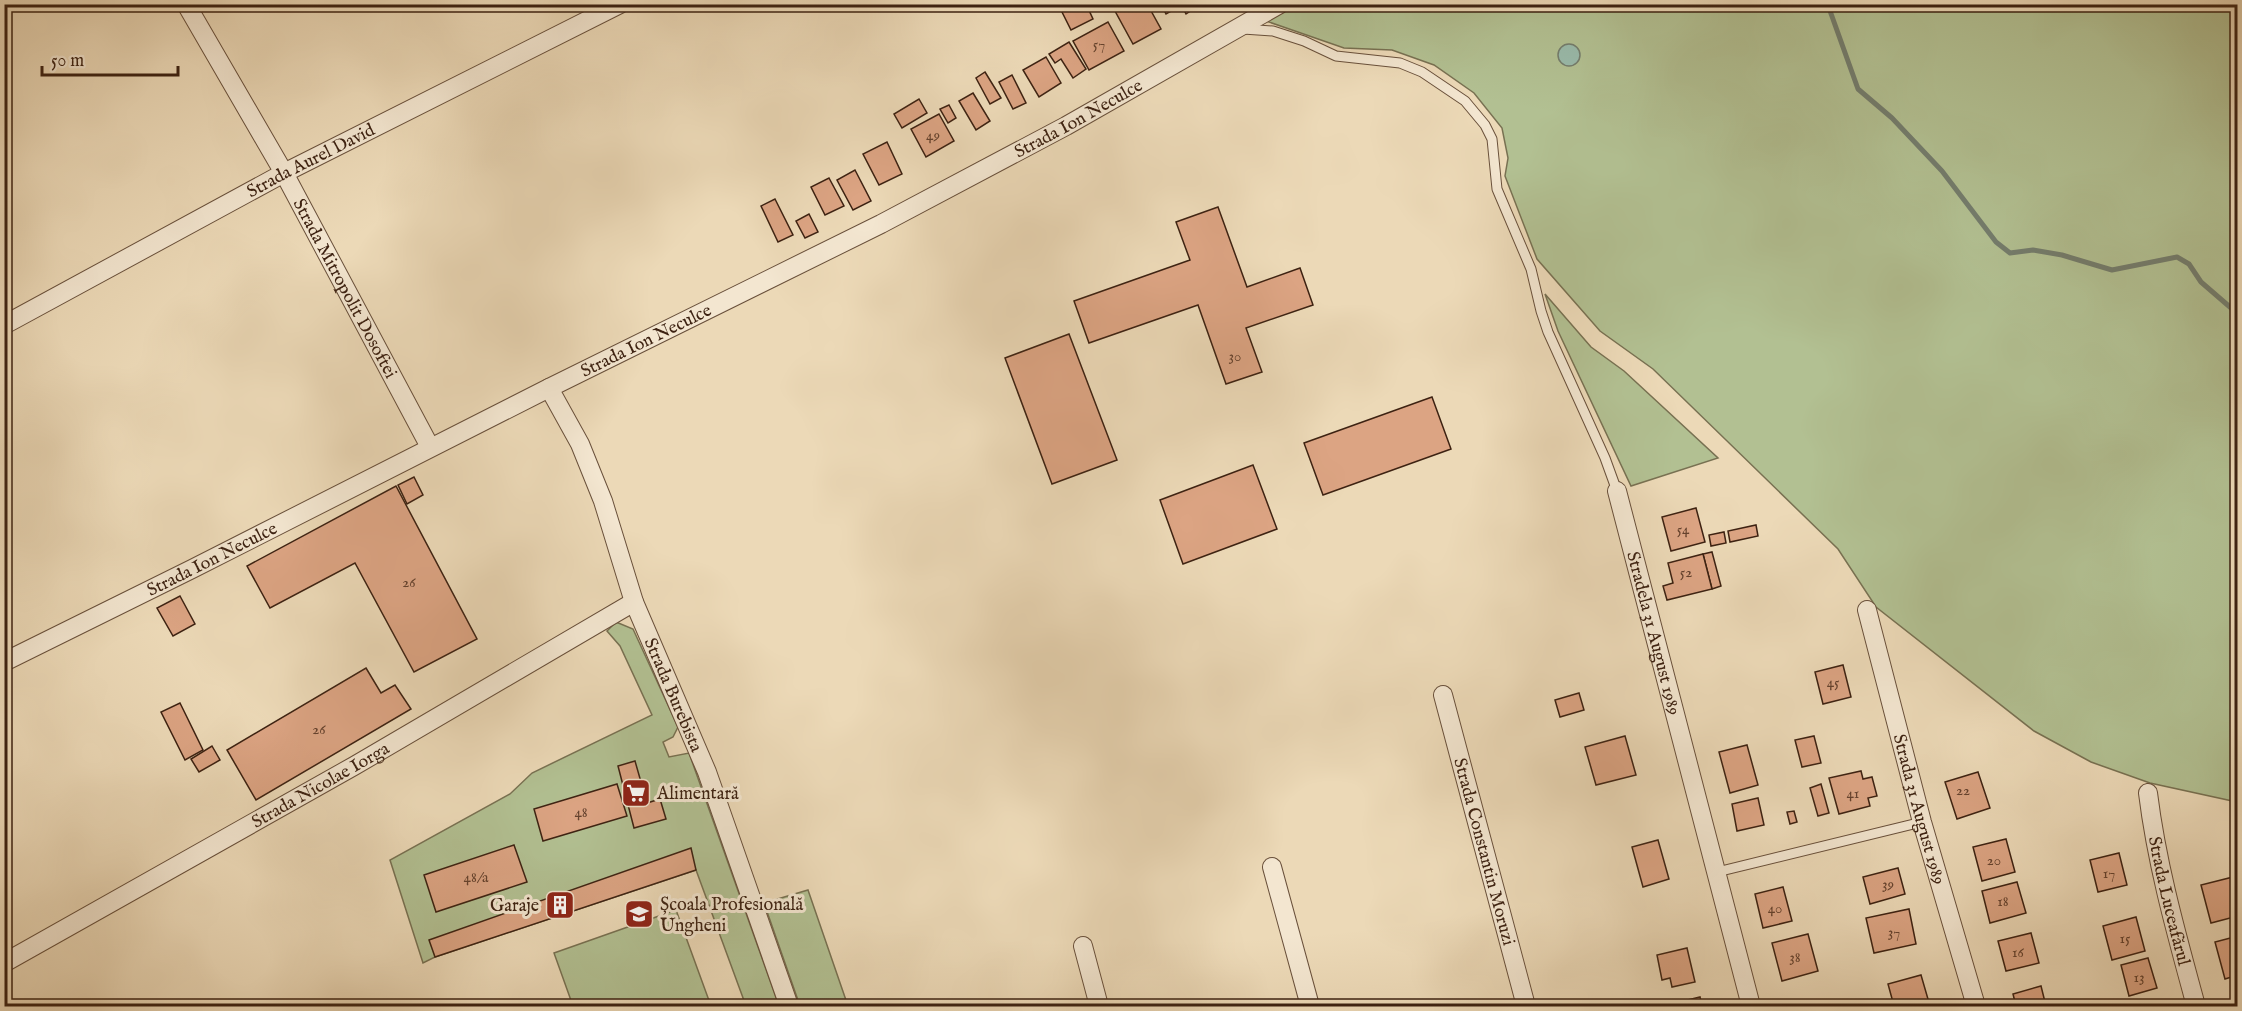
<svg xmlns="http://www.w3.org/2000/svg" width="2242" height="1011" font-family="'IM FELL English',serif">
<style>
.green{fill:#b2c092;stroke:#787152;stroke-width:1.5}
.water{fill:#99baaa;stroke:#747d6d;stroke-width:1.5}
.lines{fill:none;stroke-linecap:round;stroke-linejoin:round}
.stream{stroke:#747d6d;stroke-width:5}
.building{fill:#dca483;stroke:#3d2212;stroke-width:1.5}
.lane-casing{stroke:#69503b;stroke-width:11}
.street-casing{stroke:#69503b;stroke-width:20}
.lane{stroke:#f3e6d0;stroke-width:9}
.street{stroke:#f3e6d0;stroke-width:18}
.labels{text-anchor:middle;stroke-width:6;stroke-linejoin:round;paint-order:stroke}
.number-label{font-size:15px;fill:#65422e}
.street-label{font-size:18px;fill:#3d2212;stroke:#f3e6d0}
.poi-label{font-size:18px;fill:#3d2212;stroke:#f3e6d0;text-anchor:start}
</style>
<rect width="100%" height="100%" fill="#ecd9b7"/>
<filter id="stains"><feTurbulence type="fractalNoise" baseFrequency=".00333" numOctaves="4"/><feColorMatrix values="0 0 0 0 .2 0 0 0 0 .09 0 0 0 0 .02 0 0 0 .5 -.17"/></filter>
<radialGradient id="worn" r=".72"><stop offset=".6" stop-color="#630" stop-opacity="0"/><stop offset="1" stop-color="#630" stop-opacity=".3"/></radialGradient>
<g class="green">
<polygon points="1293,4 2237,5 2237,802 2150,783 2091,762 2034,731 1876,607 1838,549 1653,369 1600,331 1537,259 1505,176 1508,158 1502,128 1474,93 1434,65 1392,50 1344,48 1266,21"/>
<polygon points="1545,294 1591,347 1624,371 1718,458 1631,486 1558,331"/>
<polygon points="616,622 633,629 678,727 673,737 663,742 669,757 689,753 779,1006 746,1006 696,870 435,957 423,963 390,860 510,794 532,773 652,715 620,646 607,631"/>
<polygon points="808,890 848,1006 800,1006 764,903"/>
<polygon points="676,910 711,1006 573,1006 554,953"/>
</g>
<circle class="water" cx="1569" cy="55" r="11"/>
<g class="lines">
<polyline class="stream" points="1826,4 1829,8 1858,89 1892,118 1942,171 1996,242 2010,253 2033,250 2062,255 2112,270 2177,257 2189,264 2201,282 2238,314"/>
</g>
<g class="building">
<polygon points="1071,4 1086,4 1093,19 1071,30 1061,10"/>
<polygon points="1127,4 1156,4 1150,9 1161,29 1133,44 1115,11"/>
<polygon points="1161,4 1170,4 1173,10 1166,14"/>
<polygon points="1181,4 1201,4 1186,14"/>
<polygon points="1108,22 1124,51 1089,70 1073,41"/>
<polygon points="1069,42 1086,69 1073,78 1061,59 1055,63 1049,54"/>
<polygon points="1046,57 1061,83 1039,97 1023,70"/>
<polygon points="985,72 1001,98 990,104 976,78"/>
<polygon points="1012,75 1026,103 1013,109 999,82"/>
<polygon points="973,93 990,121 976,130 959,101"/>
<polygon points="919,99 927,113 902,128 894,114"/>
<polygon points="949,105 956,118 948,123 940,109"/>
<polygon points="939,114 954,141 926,157 911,129"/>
<polygon points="887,142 902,174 879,185 863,154"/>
<polygon points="855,170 871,201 853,210 837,180"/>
<polygon points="829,178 844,206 825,215 811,187"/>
<polygon points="775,199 793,235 778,242 761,206"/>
<polygon points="1218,207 1247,287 1300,268 1313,305 1246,328 1262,372 1226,384 1198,305 1089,343 1074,301 1190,260 1176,222"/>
<polygon points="809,214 818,232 805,238 796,221"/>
<polygon points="1069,334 1117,460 1052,484 1005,358"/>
<polygon points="1432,397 1451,449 1323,495 1304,443"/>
<polygon points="1253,465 1277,529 1183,564 1160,500"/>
<polygon points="414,477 423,495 407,504 398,485"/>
<polygon points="396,486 477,639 414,672 355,563 270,608 247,566"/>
<polygon points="1696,508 1705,542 1671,551 1662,517"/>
<polygon points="1756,525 1758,536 1730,542 1728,531"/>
<polygon points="1724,532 1726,543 1711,546 1709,535"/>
<polygon points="1712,552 1721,586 1712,589 1703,554"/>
<polygon points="1703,554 1712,589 1667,600 1663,586 1673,583 1668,563"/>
<polygon points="180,596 195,624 173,636 157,608"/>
<polygon points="1843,665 1851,697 1823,704 1815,672"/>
<polygon points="366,668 381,693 395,685 411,709 256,800 227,750"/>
<polygon points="1579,693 1584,710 1560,717 1555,700"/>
<polygon points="180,703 203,750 185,760 161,712"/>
<polygon points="1625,736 1636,775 1596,785 1585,747"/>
<polygon points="1814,736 1821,763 1802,767 1795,740"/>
<polygon points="1747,745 1758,785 1730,793 1719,752"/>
<polygon points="212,746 220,760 199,772 191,759"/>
<polygon points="635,761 647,803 660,799 666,819 634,828 618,766"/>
<polygon points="1861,771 1863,779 1872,777 1877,796 1868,798 1870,806 1839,814 1829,778"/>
<polygon points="1978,772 1990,808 1957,819 1945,782"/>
<polygon points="617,784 627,816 543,841 534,809"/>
<polygon points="1821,784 1829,813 1818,816 1810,788"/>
<polygon points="1758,798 1764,825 1737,831 1732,804"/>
<polygon points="1794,811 1797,822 1790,824 1787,812"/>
<polygon points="2006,839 2015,872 1982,881 1973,847"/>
<polygon points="1658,840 1669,879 1643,887 1632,847"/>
<polygon points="514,845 527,882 436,912 424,875"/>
<polygon points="691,848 696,870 435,957 429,940"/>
<polygon points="2119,853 2127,885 2098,892 2090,860"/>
<polygon points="1898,868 1905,894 1870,904 1863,877"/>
<polygon points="2233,877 2238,895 2238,916 2211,923 2201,885"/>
<polygon points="2017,882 2026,913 1990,923 1982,891"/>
<polygon points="1783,887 1792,921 1763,928 1755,894"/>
<polygon points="1909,909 1916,944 1874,953 1866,918"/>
<polygon points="2136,917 2145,951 2112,960 2103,926"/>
<polygon points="2031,933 2039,963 2006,971 1998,941"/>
<polygon points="1808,934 1818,971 1782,981 1772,943"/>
<polygon points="2238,936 2238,975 2225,979 2215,942"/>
<polygon points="1687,948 1695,982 1672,987 1670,978 1662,980 1657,955"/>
<polygon points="2148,958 2157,988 2129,996 2121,965"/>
<polygon points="1921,975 1930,1006 1894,1006 1888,984"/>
<polygon points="2041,986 2046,1006 2016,1006 2013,994"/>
<polygon points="1700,997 1702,1006 1671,1006 1671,1004"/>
</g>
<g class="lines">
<g class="lane-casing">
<g id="lane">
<polyline points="1243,29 1273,31 1304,41 1336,56 1400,63 1422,72 1465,101 1485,125 1492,139 1497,189 1531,269 1541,311 1548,332 1605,458 1617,491"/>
<polyline points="1717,872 1922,822"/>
</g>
</g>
<g class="street-casing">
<g id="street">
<path id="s1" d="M186,4L284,173L430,447"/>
<path id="s2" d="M4,325L284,173L620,4"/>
<path id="s3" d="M549,388L580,444L603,501L634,602L707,772L789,1006"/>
<path id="s4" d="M1617,491L1751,1006"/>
<path id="s5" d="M1867,610L1922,822L1976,1006"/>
<path id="s6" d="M4,662L192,569L549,388L881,224L1066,126L1280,4"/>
<path id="s7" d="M1443,695L1526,1006"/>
<path id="s8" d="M2148,793C2157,866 2177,936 2196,1006"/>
<polyline points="1272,867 1310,1006"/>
<polyline points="1083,946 1099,1006"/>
<path id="s9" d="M4,963L354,766L634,602"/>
</g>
</g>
<use href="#lane" class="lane"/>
<use href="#street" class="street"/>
</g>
<defs>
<g id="supermarket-square" transform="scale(1.5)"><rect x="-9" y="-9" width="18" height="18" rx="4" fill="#8f2418" stroke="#f3e6d0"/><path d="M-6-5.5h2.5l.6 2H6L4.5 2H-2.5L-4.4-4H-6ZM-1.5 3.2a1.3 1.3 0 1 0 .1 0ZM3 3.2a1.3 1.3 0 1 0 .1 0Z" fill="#fff"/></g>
<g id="building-square" transform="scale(1.5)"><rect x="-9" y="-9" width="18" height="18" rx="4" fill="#8f2418" stroke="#f3e6d0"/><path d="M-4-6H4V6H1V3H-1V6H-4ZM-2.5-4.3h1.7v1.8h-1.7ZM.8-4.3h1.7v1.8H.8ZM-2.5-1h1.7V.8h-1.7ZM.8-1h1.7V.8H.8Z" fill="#fff"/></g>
<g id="university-square" transform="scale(1.5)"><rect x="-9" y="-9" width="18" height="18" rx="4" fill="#8f2418" stroke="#f3e6d0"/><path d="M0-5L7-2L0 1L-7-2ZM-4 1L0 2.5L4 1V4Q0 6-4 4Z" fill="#fff"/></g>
</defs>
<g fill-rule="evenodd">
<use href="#supermarket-square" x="636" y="793"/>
<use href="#building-square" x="560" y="905"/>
<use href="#university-square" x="639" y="914"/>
</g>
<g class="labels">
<g class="number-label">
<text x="1099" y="49">57</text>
<text x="933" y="140">49</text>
<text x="1235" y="361">30</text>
<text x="1683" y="534">54</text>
<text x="1686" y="577">52</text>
<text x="409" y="587">26</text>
<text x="1833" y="687">45</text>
<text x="319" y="734">26</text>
<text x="1963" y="795">22</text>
<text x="1853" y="798">41</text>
<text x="581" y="817">48</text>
<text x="1994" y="865">20</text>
<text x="2109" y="878">17</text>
<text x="476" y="882">48/a</text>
<text x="1888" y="889">39</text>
<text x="2003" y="906">18</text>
<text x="1775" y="913">40</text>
<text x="1894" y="937">37</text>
<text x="2125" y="943">15</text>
<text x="2018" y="957">16</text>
<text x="1795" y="962">38</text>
<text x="2139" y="982">13</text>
</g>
<g class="street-label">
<text dy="6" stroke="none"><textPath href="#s6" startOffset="1204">Strada Ion Neculce</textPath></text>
<text dy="6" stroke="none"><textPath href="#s2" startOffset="348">Strada Aurel David</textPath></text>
<text dy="6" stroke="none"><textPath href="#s1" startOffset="326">Strada Mitropolit Dosoftei</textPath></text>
<text dy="6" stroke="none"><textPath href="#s6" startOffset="718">Strada Ion Neculce</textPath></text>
<text dy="6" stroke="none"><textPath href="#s6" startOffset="232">Strada Ion Neculce</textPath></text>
<text dy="6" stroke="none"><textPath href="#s4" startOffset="147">Stradela 31 August 1989</textPath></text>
<text dy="6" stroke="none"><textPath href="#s3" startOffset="332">Strada Burebista</textPath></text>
<text dy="6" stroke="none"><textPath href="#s9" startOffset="363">Strada Nicolae Iorga</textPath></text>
<text dy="6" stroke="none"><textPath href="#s5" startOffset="206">Strada 31 August 1989</textPath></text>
<text dy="6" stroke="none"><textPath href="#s7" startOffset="162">Strada Constantin Moruzi</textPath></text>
<text dy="6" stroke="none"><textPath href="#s8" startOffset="110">Strada Luceafărul</textPath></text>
</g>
<g class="poi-label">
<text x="657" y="799">Alimentară</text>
<text x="660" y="910">Școala Profesională<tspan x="660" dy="21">Ungheni</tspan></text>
<text x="539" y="911" text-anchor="end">Garaje</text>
</g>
</g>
<rect width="2242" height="1011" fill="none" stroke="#ecd9b7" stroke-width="24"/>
<rect x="6" y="6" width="2230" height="999" fill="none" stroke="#3d2212" stroke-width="3"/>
<rect x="12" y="12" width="2218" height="987" fill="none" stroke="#3d2212" stroke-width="1.5"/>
<path d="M42 66v9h136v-9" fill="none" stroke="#3d2212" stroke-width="3"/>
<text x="51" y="66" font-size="18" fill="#3d2212" stroke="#f3e6d0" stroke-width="4.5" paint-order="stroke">50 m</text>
<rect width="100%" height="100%" filter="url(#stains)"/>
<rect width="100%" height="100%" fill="url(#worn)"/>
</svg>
